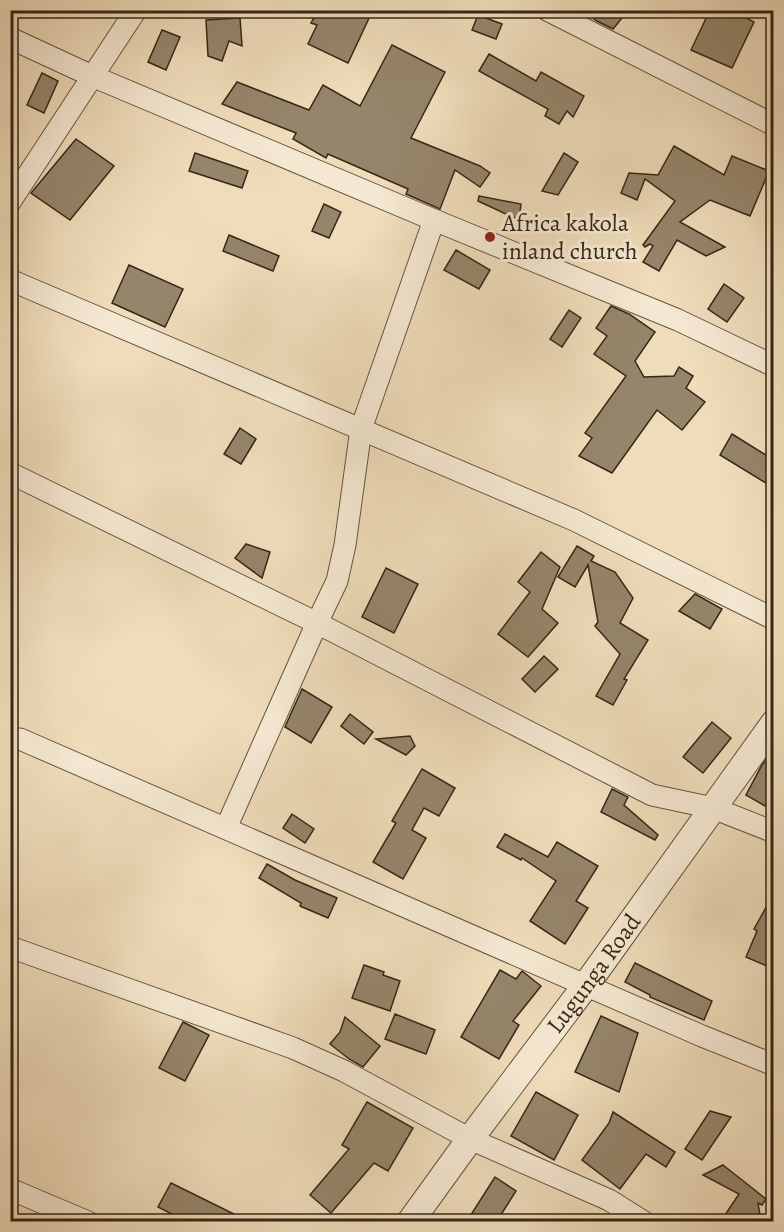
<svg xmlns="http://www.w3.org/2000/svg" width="784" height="1232" font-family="Alegreya,serif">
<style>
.building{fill:#96856b;stroke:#352715;stroke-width:1.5}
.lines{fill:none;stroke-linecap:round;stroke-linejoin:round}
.minor-casing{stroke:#64543e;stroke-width:23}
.tertiary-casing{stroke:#64543e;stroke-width:28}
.minor{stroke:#f5e8d2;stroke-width:21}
.tertiary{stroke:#f5e8d2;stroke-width:26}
.poi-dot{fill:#8f2418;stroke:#f5e8d2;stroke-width:2}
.labels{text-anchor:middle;stroke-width:6;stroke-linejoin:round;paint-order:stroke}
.poi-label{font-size:24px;fill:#352715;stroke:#f5e8d2;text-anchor:start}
.street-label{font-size:24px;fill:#352715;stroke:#f5e8d2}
</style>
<rect width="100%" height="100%" fill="#efdcba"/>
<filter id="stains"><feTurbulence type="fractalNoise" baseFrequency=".00333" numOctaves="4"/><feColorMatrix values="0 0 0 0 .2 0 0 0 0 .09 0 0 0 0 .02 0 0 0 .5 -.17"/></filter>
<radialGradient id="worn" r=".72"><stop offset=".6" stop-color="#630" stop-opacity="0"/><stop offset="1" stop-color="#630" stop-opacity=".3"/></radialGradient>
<g class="building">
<polygon points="318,10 359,10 370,16 348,63 308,44 317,25 311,23"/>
<polygon points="582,10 611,10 622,18 613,29 597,21"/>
<polygon points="710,10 732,10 754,22 732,68 691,50"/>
<polygon points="478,15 502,24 496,39 472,30"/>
<polygon points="240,18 242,46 229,41 222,61 208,56 206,20"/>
<polygon points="162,30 180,37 166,70 148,62"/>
<polygon points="392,45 445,72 411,138 480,166 490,173 480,187 455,170 440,209 406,194 408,189 328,154 326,158 293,139 296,133 222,104 237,82 309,110 323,85 360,106"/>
<polygon points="489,54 536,81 541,72 584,96 573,117 567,111 559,124 545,116 548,109 479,71"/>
<polygon points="42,73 58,81 44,113 27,105"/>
<polygon points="76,139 114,166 70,220 31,193"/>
<polygon points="674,146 724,175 732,156 769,171 750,216 710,200 680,222 725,247 706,256 677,240 659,271 643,262 653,246 650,244 645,247 643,245 675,201 645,179 637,200 621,193 629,173 658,175"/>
<polygon points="195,153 248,171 242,188 189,171"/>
<polygon points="564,153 578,162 558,195 542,191"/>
<polygon points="479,196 521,204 519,220 478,201"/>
<polygon points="324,204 341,212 329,238 312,231"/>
<polygon points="229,235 279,256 273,271 223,251"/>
<polygon points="456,250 490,270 479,289 444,270"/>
<polygon points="129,265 183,289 165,327 112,303"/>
<polygon points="724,284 744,298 727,322 708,309"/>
<polygon points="611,306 629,314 655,332 635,361 644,377 674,376 679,367 693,376 686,388 705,402 682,430 657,410 612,473 579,456 592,438 585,433 626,376 594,354 607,336 596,328"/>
<polygon points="569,310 581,318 562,347 550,339"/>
<polygon points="240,428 256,439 241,464 224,454"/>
<polygon points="732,434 774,460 774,488 720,455"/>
<polygon points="246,544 270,552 262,578 235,558"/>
<polygon points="577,546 594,556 591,561 615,572 633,598 620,623 648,640 624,679 627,680 613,705 596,696 620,654 595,626 598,622 588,565 575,587 558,577"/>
<polygon points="541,552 560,567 542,609 558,623 528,657 498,634 530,592 518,582"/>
<polygon points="386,568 418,584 394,633 362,617"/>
<polygon points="695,594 722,609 710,629 679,611"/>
<polygon points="544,656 558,669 535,692 522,679"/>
<polygon points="302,689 332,707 311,743 285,727"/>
<polygon points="350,714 373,732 364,744 341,726"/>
<polygon points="712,722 731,738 703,773 683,757"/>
<polygon points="410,736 415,746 406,755 376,739"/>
<polygon points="774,749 774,790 765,806 746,795 762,765"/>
<polygon points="422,769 455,788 439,816 424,808 412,830 426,838 403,879 373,862 396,823 392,821"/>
<polygon points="612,789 628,797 624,805 658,835 655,840 601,812"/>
<polygon points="292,814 314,829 305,843 283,828"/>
<polygon points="505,834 548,857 557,842 598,866 576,901 588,908 565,944 530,921 556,881 522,858 521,860 497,847"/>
<polygon points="267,864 295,880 337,898 328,918 300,906 301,903 259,878"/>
<polygon points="774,893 774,969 746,957 757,931 754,929"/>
<polygon points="635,963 712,1001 704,1020 650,997 650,995 625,982"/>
<polygon points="364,965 384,972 383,975 400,981 390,1011 352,998"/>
<polygon points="500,970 516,979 522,971 541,986 513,1021 519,1025 499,1059 461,1037"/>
<polygon points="395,1014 435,1030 426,1054 385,1039"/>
<polygon points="601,1016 638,1033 619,1092 575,1072"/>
<polygon points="345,1017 380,1046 363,1067 349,1059 330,1044 340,1032"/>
<polygon points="183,1022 209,1035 185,1081 159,1068"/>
<polygon points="536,1092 578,1115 554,1160 511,1136"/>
<polygon points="367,1102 413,1128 388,1171 374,1163 331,1213 310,1195 349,1149 342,1145"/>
<polygon points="710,1111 731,1117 702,1160 685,1149"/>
<polygon points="613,1112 675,1152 666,1167 646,1154 620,1189 582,1160 609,1123"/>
<polygon points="723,1165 766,1199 762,1205 758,1203 761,1221 721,1221 739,1194 703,1175"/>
<polygon points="495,1177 516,1191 497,1221 467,1221"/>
<polygon points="171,1183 248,1221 185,1221 158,1207"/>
</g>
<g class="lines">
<g class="minor-casing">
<g id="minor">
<polyline points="547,10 774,125"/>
<polyline points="10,38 92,76 434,220 678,320 774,366"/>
<polyline points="10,202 136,10"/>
<polyline points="10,280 574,520 774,619"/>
<polyline points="10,473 317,623 652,795 713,808 774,832"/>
<polyline points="20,739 702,1036 774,1065"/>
<polyline points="226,828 317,623 337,581 345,545 361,429 434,220"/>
<polyline points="10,947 293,1048 344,1071 470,1139 609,1200 644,1222"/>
<polyline points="10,1189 88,1222"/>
</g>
</g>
<g class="tertiary-casing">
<g id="tertiary">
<path id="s1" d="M410,1222L470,1139L586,985L774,723"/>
</g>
</g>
<use href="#minor" class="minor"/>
<use href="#tertiary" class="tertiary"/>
</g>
<circle class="poi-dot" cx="490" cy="237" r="6"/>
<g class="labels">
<g class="poi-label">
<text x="502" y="231">Africa kakola<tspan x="502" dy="28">inland church</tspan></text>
</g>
<g class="street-label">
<text dy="8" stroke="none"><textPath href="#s1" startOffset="309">Lugunga Road</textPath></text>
</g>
</g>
<rect width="784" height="1232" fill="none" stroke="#efdcba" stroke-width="36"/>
<rect x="12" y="12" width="760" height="1208" fill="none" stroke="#352715" stroke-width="3"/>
<rect x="18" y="18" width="748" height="1196" fill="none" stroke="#352715" stroke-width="1.5"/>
<rect width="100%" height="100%" filter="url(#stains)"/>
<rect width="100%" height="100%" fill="url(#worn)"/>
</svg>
